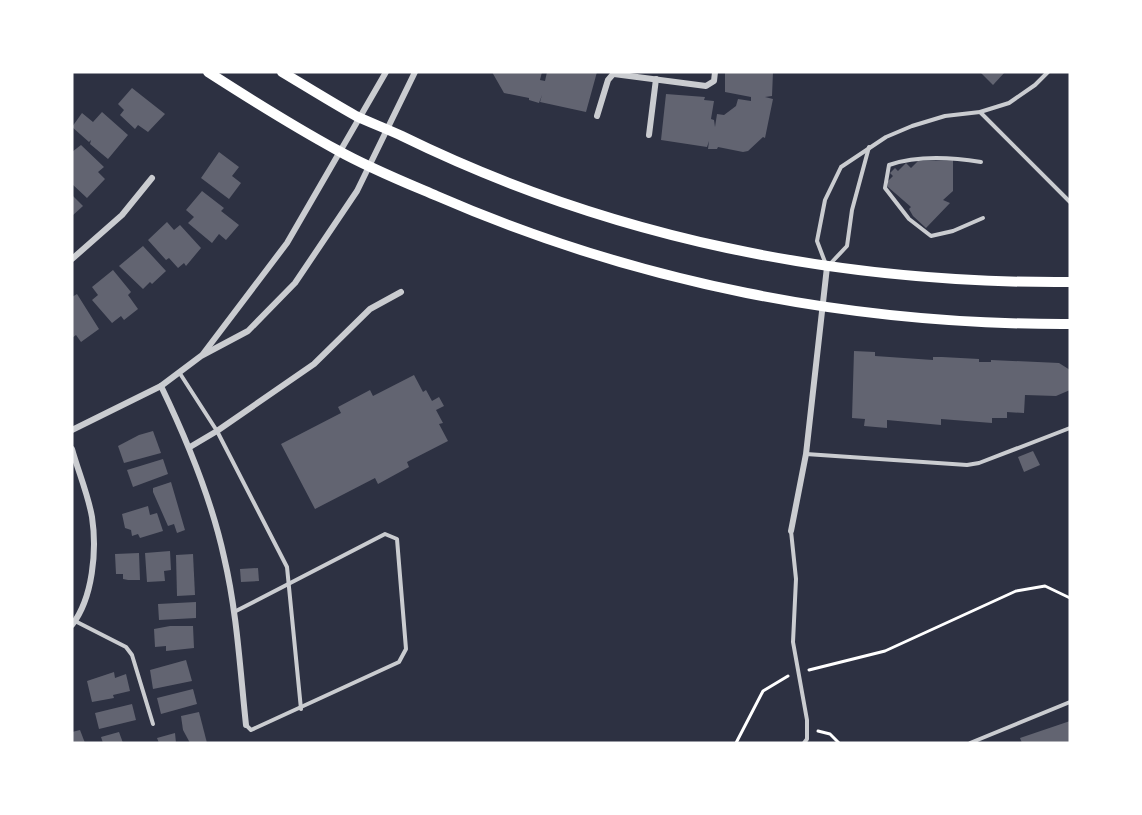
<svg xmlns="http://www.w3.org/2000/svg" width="1142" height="815" font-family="Inter,sans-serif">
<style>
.building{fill:#626471}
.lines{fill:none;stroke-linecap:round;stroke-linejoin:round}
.path{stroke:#fff;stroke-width:3}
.service{stroke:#caccd0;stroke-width:4}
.minor{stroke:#caccd0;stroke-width:6}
.secondary{stroke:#fff;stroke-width:10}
</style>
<rect width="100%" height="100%" fill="#2d3142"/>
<g class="building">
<polygon points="492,72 542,72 540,80 545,81 547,72 597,72 586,112 540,102 542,95 539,103 529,100 529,98 504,93"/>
<polygon points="725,72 773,72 772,96 765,97 773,99 765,138 763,137 748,151 743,152 718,147 717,149 708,149 709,141 707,147 661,140 666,94 705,97 704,100 714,101 711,119 714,120 715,127 717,114 724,115 736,106 738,99 751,101 751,97 725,92"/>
<polygon points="980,72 1005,72 993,85"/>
<polygon points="132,88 165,114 148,132 138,125 135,129 120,115 124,110 118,104"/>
<polygon points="102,112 128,135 108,159 90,144 91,140 89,142 72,127 82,113 93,122"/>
<polygon points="81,145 104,167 98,172 105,179 87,198 72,184 72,152"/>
<polygon points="219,152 239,167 232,176 241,183 229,199 201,178"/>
<polygon points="953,160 953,191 943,200 950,203 926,228 913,216 909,209 911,207 888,187 888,181 893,176 890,173 895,168 898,171 906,163 911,168 918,161"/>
<polygon points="202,191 224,208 221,211 239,225 226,240 219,234 212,243 188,223 194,217 186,210"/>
<polygon points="72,195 83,206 72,216"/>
<polygon points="167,222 174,230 180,225 201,248 186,266 184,263 178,268 169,258 166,260 148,240"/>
<polygon points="143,246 166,271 152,284 150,282 143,289 119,266"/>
<polygon points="113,270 131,292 128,295 138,309 124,320 121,316 112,323 92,300 98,295 92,287"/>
<polygon points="77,294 99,329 81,342 76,335 72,338 72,297"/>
<polygon points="854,351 875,352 875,356 933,360 933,357 942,357 979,359 979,362 991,362 991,360 1059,363 1070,370 1070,390 1056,396 1025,395 1024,413 1007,412 1007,418 992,418 992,423 941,419 941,425 887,420 887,428 864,426 865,419 852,418"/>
<polygon points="414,375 423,392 426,390 432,401 439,397 444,406 436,410 443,423 439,424 448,441 407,462 409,467 378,484 375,478 315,509 281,444 341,413 338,407 370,390 373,396"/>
<polygon points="153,431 161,453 124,463 118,446 139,435"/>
<polygon points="1033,451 1040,465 1024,472 1018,457"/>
<polygon points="163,459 168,474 133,487 127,470"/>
<polygon points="171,482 185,530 177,533 174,524 168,526 153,492 153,488"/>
<polygon points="148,506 150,515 157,513 163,531 140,538 138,534 132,536 131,530 125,528 122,514"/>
<polygon points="170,551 171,570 164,571 165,581 147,582 145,553"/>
<polygon points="139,553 140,580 128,580 123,579 123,574 116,574 115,554"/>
<polygon points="193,554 195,595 177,596 176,555"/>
<polygon points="258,568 259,581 241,582 240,569"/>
<polygon points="196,602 196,618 159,620 158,604"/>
<polygon points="170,626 193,626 194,648 166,651 166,646 155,647 154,629"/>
<polygon points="186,660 192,681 153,689 150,670"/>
<polygon points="114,672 115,678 126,674 130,691 113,695 114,698 92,702 87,681"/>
<polygon points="193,689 197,704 161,714 157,698"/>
<polygon points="132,704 136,720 99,729 95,713"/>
<polygon points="199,712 207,743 190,743 183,730 181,716"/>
<polygon points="1070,721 1070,743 1022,743 1020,738"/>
<polygon points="80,730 85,743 72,743 72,732"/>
<polygon points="119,732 123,743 103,743 101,737"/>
<polygon points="175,733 176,743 159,743 157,738"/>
</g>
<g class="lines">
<g class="path">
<polyline points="809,670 885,651 1016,591 1045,586 1070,598"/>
<polyline points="818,731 830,734 839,743"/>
<polyline points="736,743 763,691 788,676"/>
</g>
<g class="service">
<polyline points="980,112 1070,202"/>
<path d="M981,162C950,157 918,155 889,165L885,188L909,219L931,236L953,231L983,218"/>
<polyline points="825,262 817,241 825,200 841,167 886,137 912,126 945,116 980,112 1009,103 1035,85 1048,72"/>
<polyline points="831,263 847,246 852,210 869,147"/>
<polyline points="179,372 217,431 287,567 301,709"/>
<polyline points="806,454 967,465 979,463 1070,428"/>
<polyline points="791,531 796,579 793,642 807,720 807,739 804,743"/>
<polyline points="234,612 385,534 397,539 406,649 399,662 251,730 246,725"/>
<polyline points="75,621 126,647 132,655 153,724"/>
<polyline points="970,743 1070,702"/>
</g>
<g class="minor">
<polyline points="614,74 706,86 714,81 715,72"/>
<polyline points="597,116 608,80 614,73"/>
<polyline points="649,135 656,79"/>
<polyline points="72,259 122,215 152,178"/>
<polyline points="203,354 287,243 386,72"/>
<path d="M161,386C187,440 211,497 224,557C237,612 240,669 246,725"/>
<polyline points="72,430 161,386 201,356 248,331 295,283 357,191 415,72"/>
<polyline points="190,447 217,431 314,364 370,309 401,292"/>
<path d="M72,449C78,471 88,494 92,517C97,550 93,598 72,625"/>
<polyline points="791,531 806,454 827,267"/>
</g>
<g class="secondary">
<path d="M208,72C250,99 293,126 337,150C369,168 404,182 437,196C637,283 852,325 1070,324"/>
<path d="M282,72C307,87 331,102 356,116C371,123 387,129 402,136C610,238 839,284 1070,282"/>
</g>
</g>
<rect width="1142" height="815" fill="none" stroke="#ffffff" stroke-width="147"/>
</svg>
